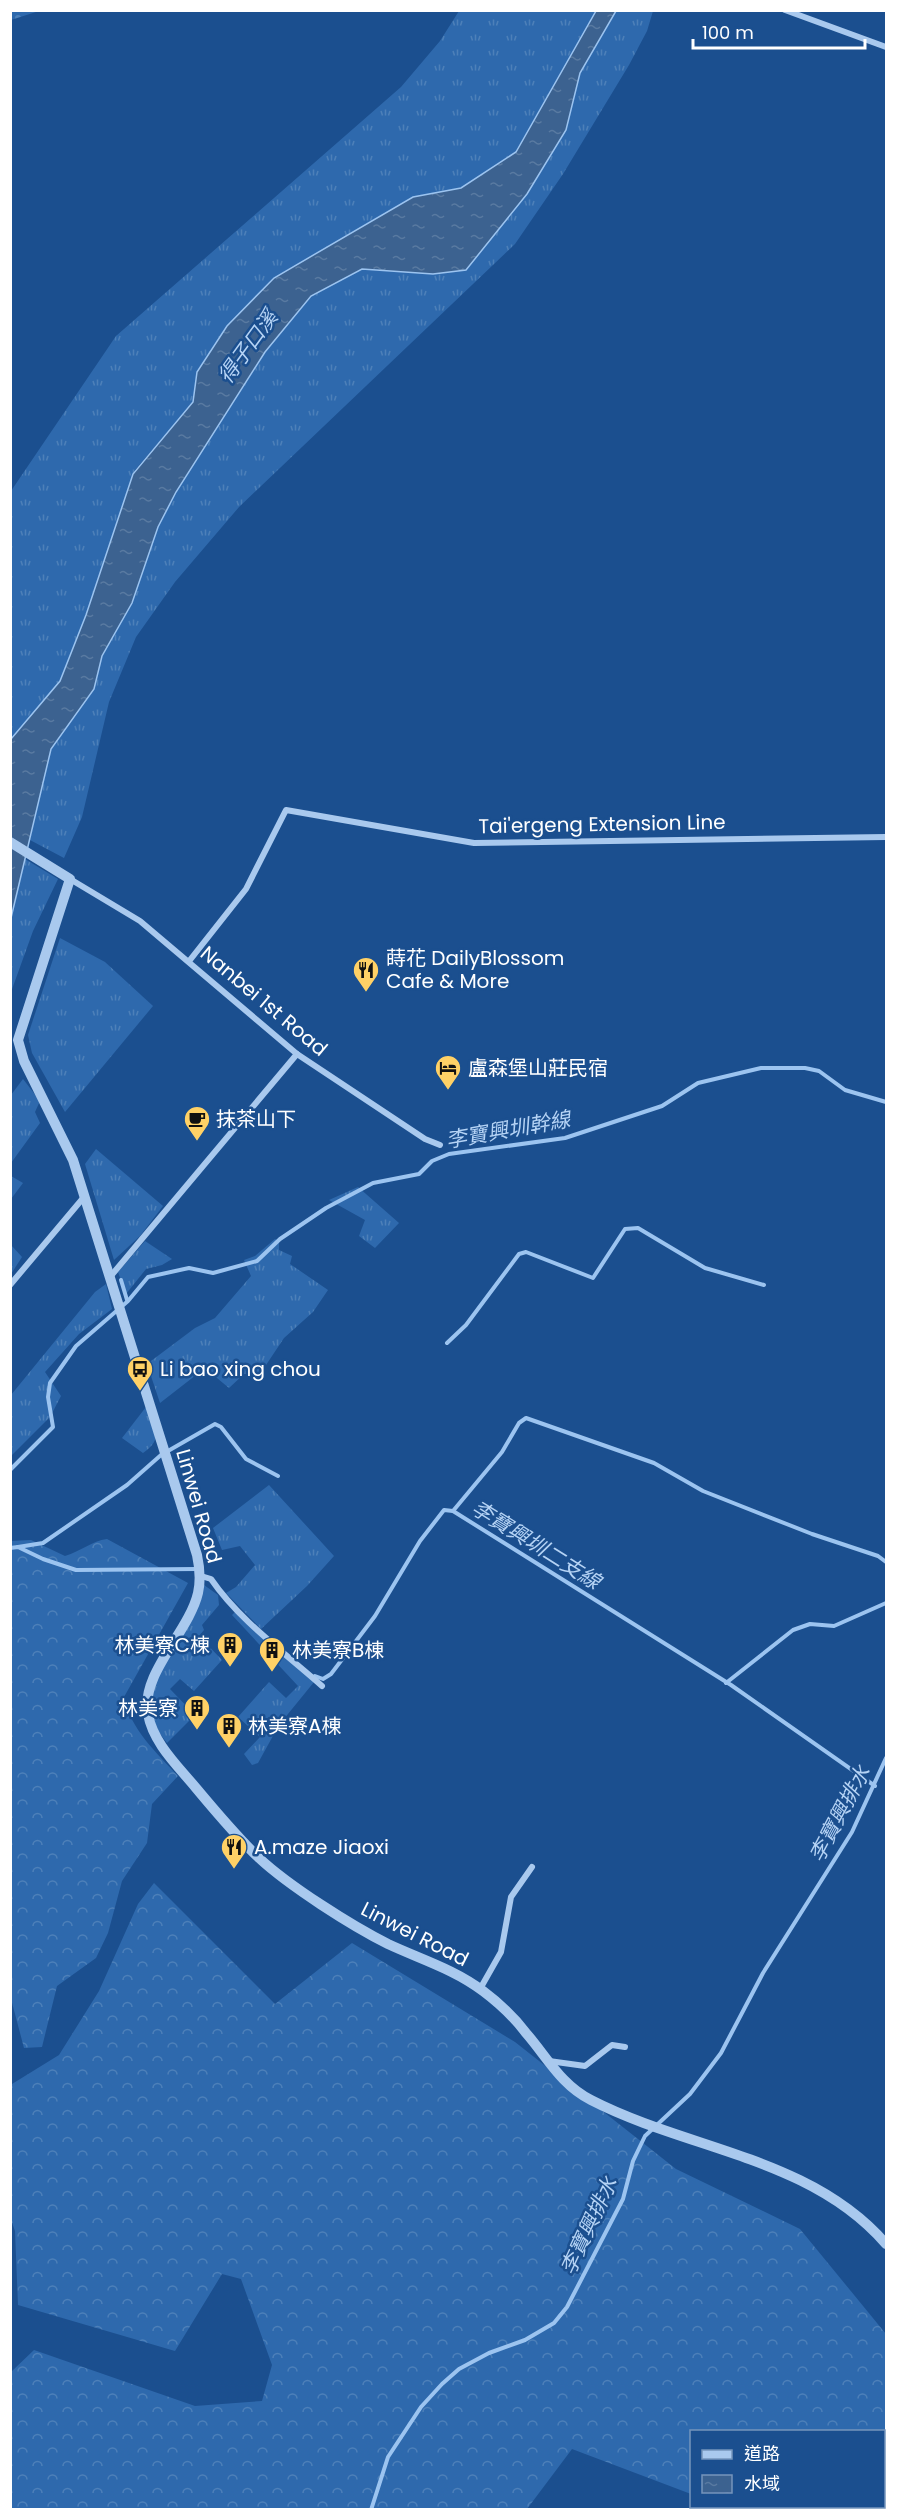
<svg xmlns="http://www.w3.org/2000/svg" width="897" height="2520" font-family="Poppins,'Noto Sans TC',sans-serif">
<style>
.grass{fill:url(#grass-tufts)}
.forest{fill:url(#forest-crowns)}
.cemetery{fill:url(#cemetery-stones)}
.water{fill:url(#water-ripples);stroke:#9cc4f0;stroke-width:1.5}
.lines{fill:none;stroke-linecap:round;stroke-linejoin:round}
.stream{stroke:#9cc4f0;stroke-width:4}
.minor{stroke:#a9c9ee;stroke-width:6}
.tertiary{stroke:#a9c9ee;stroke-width:10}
.labels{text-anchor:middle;stroke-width:5;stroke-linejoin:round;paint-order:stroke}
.street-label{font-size:20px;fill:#fff;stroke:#1b4f8f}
.poi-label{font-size:20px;fill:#fff;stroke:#1b4f8f;text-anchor:start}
.water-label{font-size:21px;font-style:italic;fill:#b5d3f5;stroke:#1b4f8f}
</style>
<defs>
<pattern id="grass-tufts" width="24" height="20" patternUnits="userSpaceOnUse" patternTransform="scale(1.5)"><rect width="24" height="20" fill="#2e69ad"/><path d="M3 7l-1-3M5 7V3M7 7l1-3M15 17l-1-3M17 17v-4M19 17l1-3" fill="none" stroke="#4d80b9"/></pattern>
<pattern id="forest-crowns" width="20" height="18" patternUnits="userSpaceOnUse" patternTransform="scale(1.5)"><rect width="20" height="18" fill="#2e69ad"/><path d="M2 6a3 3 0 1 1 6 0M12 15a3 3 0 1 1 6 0" fill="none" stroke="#4d80b9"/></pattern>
<pattern id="cemetery-stones" width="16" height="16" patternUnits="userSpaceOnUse" patternTransform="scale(1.5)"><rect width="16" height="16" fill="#2e69ad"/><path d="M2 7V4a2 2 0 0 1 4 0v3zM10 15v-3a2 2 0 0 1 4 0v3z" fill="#4d80b9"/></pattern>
<pattern id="water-ripples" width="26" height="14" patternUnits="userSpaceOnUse" patternTransform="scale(1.5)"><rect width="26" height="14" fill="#3c6290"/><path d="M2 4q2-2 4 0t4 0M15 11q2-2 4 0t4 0" fill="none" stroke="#597aa1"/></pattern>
</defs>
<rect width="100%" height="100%" fill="#1b4f8f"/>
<g class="grass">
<polygon points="459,11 596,11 516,152 461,188 413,197 197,372 193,402 135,470 86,615 60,681 11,739 11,491 116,336 401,87 440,41"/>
<polygon points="616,11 653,11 647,31 629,65 563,174 515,244 239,507 175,582 136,637 109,702 82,817 64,858 30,840 51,749 94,689 102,656 132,603 158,527 176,492 265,352 311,296 362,269 433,274 566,130 580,73"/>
<polygon points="25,859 58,879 33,931 11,992 11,918"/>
<polygon points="60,938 105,962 153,1006 65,1112 32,1053 28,1035"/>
<polygon points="23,1079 40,1101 35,1112 40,1123 11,1163 11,1095"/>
<polygon points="96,1149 163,1206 140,1236 114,1260 85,1164"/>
<polygon points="11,1176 23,1183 11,1199"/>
<polygon points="358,1187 399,1223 375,1248 359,1236 365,1220 329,1200"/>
<polygon points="275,1239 279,1241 279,1250 292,1256 290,1264 328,1290 313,1312 284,1338 260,1374 244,1374 229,1388 205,1368 160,1403 147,1364 195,1328 215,1318 251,1276 244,1260 255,1256"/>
<polygon points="145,1241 172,1259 162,1265 146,1269 126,1294 118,1272"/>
<polygon points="11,1245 22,1257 11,1274"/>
<polygon points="106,1284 112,1309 79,1334 45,1372 61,1396 50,1417 11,1456 11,1395 95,1292"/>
<path d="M146,1407C154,1429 165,1438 143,1453L122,1438Z"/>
<polygon points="269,1485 334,1556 307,1586 261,1629 226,1593 236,1587 255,1565 240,1546 222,1550 213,1528"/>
<polygon points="204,1585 218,1595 219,1605 202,1625 204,1630 199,1636 222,1660 194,1691 180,1679 170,1689 195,1715 167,1743 158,1731 151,1711 151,1689"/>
<polygon points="235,1612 314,1682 279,1725 258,1763 252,1765 244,1754 260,1737 238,1717 269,1682 286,1698 298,1686 232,1615"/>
</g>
<g class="forest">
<path d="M107,1539L188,1583L124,1697C130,1729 157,1753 178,1776L152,1804L147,1843L122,1881L108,1933L96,1958L57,1986L42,2047L24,2048L10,1995L11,1541L31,1540L65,1556C81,1551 92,1541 107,1539Z"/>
<polygon points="154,1883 275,2004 352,1943 515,2042 676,2169 800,2229 886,2334 886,2509 732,2510 724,2507 884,2506 884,2432 692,2432 691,2494 572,2449 527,2509 11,2509 11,2372 34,2350 195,2406 262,2401 272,2365 241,2279 222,2274 175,2351 18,2305 15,2231 10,2217 10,2081 12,2084 59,2055 99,1991 138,1904"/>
</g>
<polygon class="cemetery" points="11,10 39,10 39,11 11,20"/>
<polygon class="water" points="596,11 616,11 580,73 566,130 527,194 466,270 433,274 362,269 311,296 265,352 176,492 158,527 132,603 102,656 94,689 51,749 11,918 11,739 60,681 86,615 133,474 193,402 197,372 227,326 274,278 413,197 461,188 516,152"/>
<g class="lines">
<g class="stream">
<polyline points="121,1280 127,1300"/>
<polyline points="447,1343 466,1325 519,1254 526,1252 593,1278 625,1229 638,1228 705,1268 764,1285"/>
<polyline points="10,1470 53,1427 48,1397 50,1383 76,1346 128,1301 148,1277 189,1268 213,1273 257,1261 280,1239 326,1208 373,1183 419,1174 432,1161 449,1154 565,1138 662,1106 698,1083 761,1068 805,1068 819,1071 845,1090 886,1102"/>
<polyline points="453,1511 502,1452 519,1423 526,1418 654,1463 703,1491 812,1534 878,1556 886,1562"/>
<polyline points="18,1547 43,1543 127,1485 161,1455 215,1424 221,1427 246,1459 278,1476"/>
<polyline points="10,1548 18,1547 43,1559 76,1570 197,1569"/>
<polyline points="315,1676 323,1679 331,1674 375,1616 420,1541 444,1510 453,1511 731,1685 875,1786"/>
<polyline points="726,1683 793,1630 810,1624 834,1626 886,1603"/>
<polyline points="371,2510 388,2457 421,2407 442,2384 459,2369 489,2353 525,2340 554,2323 567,2307 623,2199 633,2161 645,2136 690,2094 721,2053 763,1973 852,1832 886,1758"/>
</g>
<g class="minor">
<polyline points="785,10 886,47"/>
<polyline points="70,879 140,921 297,1054 425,1139 440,1145"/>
<polyline points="190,960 246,889 286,810 474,843 886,837"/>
<polyline points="110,1277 297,1054"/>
<polyline points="10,1285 84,1197"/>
<path d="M201,1576L211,1579C239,1620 285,1653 322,1686"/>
<polyline points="480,1989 501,1952 511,1897 532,1867"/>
<polyline points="549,2061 585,2066 612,2045 625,2047"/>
</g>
<path class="tertiary" d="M10,842L70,879L18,1040L24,1061L73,1160L197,1555C200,1569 201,1580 198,1593C189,1632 140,1674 148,1714C153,1743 178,1766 196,1788C216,1812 236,1836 259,1858C289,1886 352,1926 388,1944C420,1959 454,1969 483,1991C499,2003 514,2017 526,2033C547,2057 561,2085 591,2100C688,2150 811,2157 886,2244"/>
</g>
<defs>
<g id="restaurant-pin" transform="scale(1.35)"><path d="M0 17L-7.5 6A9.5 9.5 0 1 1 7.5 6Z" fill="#ffd166" stroke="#1b4f8f"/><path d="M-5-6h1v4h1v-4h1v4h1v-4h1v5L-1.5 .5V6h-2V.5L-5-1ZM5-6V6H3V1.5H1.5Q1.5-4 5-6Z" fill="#111"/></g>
<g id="hotel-pin" transform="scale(1.35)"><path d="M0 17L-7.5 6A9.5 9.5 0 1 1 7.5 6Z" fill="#ffd166" stroke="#1b4f8f"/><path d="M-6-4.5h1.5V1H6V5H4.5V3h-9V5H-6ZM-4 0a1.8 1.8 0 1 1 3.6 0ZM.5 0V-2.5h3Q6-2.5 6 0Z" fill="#111"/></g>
<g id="cafe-pin" transform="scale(1.35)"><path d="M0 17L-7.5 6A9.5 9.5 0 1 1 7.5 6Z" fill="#ffd166" stroke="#1b4f8f"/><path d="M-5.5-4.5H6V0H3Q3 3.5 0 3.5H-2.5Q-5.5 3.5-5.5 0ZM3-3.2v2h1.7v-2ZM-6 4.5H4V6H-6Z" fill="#111"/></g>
<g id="bus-pin" transform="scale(1.35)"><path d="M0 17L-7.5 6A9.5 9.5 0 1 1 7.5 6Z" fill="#ffd166" stroke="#1b4f8f"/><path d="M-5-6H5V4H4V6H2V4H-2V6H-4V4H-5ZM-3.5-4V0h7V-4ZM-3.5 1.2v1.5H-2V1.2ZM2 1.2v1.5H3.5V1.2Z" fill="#111"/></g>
<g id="building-pin" transform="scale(1.35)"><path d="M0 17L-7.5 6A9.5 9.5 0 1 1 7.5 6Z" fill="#ffd166" stroke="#1b4f8f"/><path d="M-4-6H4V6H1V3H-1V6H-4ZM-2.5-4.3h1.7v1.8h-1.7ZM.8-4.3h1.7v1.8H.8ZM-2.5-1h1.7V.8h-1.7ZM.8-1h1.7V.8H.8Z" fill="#111"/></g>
</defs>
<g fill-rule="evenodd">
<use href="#restaurant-pin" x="366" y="970"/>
<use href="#hotel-pin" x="448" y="1068"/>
<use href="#cafe-pin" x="197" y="1119"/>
<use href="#bus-pin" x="140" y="1369"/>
<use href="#building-pin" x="230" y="1645"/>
<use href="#building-pin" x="272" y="1650"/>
<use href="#building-pin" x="197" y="1708"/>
<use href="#building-pin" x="229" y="1726"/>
<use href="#restaurant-pin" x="234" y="1847"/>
</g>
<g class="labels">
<g class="street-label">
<text transform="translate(602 824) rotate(-1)" y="7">Tai'ergeng Extension Line</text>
<text transform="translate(264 1001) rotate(40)" y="7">Nanbei 1st Road</text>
<text transform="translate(199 1506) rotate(74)" y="7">Linwei Road</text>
<text transform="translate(415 1934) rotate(27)" y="7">Linwei Road</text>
</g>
<g class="poi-label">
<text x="386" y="965">蒔花 DailyBlossom<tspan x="386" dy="23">Cafe &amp; More</tspan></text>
<text x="468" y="1075">盧森堡山莊民宿</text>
<text x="216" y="1126">抹茶山下</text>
<text x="160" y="1376">Li bao xing chou</text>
<text x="210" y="1652" text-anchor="end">林美寮C棟</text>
<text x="292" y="1657">林美寮B棟</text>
<text x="178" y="1715" text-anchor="end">林美寮</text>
<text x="248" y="1733">林美寮A棟</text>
<text x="254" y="1854">A.maze Jiaoxi</text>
</g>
<g class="water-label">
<text transform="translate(248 347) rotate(-54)" y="7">得子口溪</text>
<text transform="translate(508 1130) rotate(-10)" y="7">李寶興圳幹線</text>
<text transform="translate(536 1545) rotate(32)" y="7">李寶興圳二支線</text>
<text transform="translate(840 1814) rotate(-62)" y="7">李寶興排水</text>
<text transform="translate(589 2226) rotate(-65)" y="7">李寶興排水</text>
</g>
</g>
<rect width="897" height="2520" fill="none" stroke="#ffffff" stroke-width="24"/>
<rect x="690" y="2430" width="195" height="78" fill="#1b4f8f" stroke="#7695bc" stroke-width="1.5"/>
<rect x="702" y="2450" width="30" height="9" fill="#a9c9ee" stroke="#7695bc" stroke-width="1.5"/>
<text x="744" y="2460" font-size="18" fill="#ffffff">道路</text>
<rect x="702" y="2475" width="30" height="18" fill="url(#water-ripples)" stroke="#7695bc" stroke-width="1.5"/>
<text x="744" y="2490" font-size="18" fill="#ffffff">水域</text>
<path d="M693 39v9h172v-9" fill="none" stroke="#ffffff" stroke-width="3"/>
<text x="702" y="39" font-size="18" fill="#ffffff" stroke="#1b4f8f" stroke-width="4.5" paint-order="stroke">100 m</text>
</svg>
